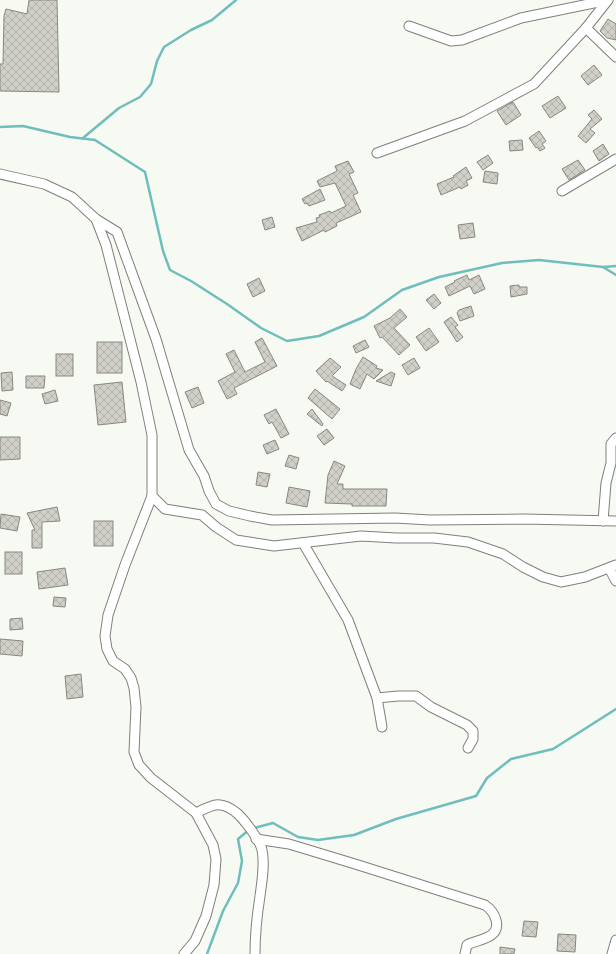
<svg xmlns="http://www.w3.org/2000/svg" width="616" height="954" font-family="'Roboto Condensed',sans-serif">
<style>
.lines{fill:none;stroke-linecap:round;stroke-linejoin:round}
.stream{stroke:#6fbebb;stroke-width:2.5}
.building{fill:url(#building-cross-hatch);stroke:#888781}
.minor-casing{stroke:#7e817b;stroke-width:11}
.minor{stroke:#fff;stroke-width:9}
</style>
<defs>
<pattern id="building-cross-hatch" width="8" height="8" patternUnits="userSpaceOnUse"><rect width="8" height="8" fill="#d0cfc8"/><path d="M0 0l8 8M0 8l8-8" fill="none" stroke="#b2b1ab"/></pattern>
</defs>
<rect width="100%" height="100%" fill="#f6faf3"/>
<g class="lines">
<g class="stream">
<polyline points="0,127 23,126 70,137 95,140 145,172 163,251 170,270 191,281 227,304 261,328 287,341 319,336 364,317 402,290 439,277 502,263 539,260 603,267 616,266"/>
<polyline points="83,138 119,108 140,97 151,84 157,61 164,47 191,30 212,20 236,0"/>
<polyline points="603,267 616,275"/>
<polyline points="207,954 223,911 238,883 242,861 238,839 250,829 273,823 298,837 318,840 354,835 396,819 476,796 487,778 511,759 553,749 616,709"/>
</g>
</g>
<g class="building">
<polygon points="29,0 57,0 59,92 0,91 0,64 3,64 4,16 6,9 27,14"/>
<polygon points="608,19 616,24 616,40 607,38 600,31"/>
<polygon points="594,65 602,75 588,85 581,76"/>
<polygon points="558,96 566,108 550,118 542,106"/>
<polygon points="513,102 521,115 506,125 497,111"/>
<polygon points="594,110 602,119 590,129 595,133 586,143 578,136 592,119 588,115"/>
<polygon points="539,131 546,141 542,144 545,148 540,151 537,147 536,148 529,138"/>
<polygon points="522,140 523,150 510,151 509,141"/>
<polygon points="603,144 609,154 599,161 593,151"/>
<polygon points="488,155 493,163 483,170 477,162"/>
<polygon points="578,160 585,170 569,180 562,169"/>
<polygon points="348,161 354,172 349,174 358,193 353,195 361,212 336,223 337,226 325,232 324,230 302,241 296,228 317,222 316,218 320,217 319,215 330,211 331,213 346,206 335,183 320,187 317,181 337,171 335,166"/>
<polygon points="466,167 472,178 466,181 468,185 461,189 460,187 441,195 437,184 454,177 453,176"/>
<polygon points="485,171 498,173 497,184 483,182"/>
<polygon points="320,189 325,200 309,206 307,203 305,204 302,199"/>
<polygon points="272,217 275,227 265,230 262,220"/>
<polygon points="473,223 475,237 460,239 458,225"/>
<polygon points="467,275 469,280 479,275 485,289 474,294 470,286 449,296 445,287 455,282 454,281"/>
<polygon points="259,278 265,291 253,297 247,284"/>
<polygon points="519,285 519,287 527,287 527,294 511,297 510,286"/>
<polygon points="434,294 441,303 434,309 426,300"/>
<polygon points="471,306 474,316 460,321 457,313 459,310"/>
<polygon points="400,309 407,317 394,328 410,345 399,355 382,337 380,338 374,326 390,318"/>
<polygon points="451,317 458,325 455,327 463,337 457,342 444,322"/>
<polygon points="429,328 439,342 426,351 416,337"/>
<polygon points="262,338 277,366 234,388 237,394 227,399 218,381 235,372 226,354 234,350 245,372 265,362 255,342"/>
<polygon points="365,340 369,347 356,353 353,346"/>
<rect x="97" y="342" width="25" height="31"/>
<rect x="56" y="354" width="17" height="22"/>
<polygon points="363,357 377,366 376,368 383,370 374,379 367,374 360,389 350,384 356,369"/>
<polygon points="330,358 341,367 332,376 346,385 342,391 327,381 326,382 316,371"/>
<polygon points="414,358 420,368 408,375 402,365"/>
<polygon points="12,372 13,390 2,391 1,373"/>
<polygon points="391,372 395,374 391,386 376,381"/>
<polygon points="26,376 45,376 44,388 26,388"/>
<polygon points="122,382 126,422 98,425 94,385"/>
<polygon points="198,387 204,403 192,408 185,392"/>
<polygon points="315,389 340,409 332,419 308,398"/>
<polygon points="55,390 58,401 45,404 42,394"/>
<polygon points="0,400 11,403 7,416 0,414"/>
<polygon points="276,409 289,434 281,438 272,422 269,424 264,415"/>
<polygon points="312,409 323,424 322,426 307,414"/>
<polygon points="327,429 334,438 324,445 317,436"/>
<polygon points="0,437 20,437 20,459 0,460"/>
<polygon points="275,440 279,449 267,454 263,445"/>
<polygon points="289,455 299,458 296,469 285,466"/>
<polygon points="334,461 345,466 337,484 343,484 343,489 387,489 386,506 352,506 352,504 325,503 328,475"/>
<polygon points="258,472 270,474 267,487 256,485"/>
<polygon points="289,487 310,491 307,507 286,503"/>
<polygon points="57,507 60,521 42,522 42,548 32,548 32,530 35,530 27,513"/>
<polygon points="1,514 20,517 17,531 0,528"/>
<rect x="94" y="521" width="19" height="25"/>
<rect x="5" y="552" width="17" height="22"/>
<polygon points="65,568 68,585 39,589 37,572"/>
<polygon points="54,597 66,598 65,607 53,606"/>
<polygon points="22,618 23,629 10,630 10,619"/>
<polygon points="0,639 23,641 22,656 0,654"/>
<polygon points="81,674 83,697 67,699 65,676"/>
<polygon points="524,921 538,922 536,937 522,936"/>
<polygon points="558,934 576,935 575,952 557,951"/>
<polygon points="500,947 515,949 514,954 500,954"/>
</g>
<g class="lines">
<g class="minor-casing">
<g id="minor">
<polyline points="608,0 586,28 616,57"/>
<polyline points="409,26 451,41 462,40 521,18 608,0"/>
<polyline points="377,153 465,121 534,84 586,28"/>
<polyline points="0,174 44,184 72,197 96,219 106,245 141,382 152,435 152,496 165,509 202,515 216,527 236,540 274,546 361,536 396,538 434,538 468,542 503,554 523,567 543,577 561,582 585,577 616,565"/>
<polyline points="562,191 616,159"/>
<polyline points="96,219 117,232 156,339 189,450 204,476 209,491 216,504 229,511 250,516 272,520 395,518 430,520 524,519 616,521"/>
<polyline points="152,496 125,565 108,615 105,636 107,649 113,661 125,669 131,678 134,688 136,707 134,752 139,765 151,778 196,813 213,845 216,859 214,885 206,916 195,941 184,954"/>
<polyline points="603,521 606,483 611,463 611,444 616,438"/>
<polyline points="303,543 348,620 377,698 382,727"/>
<polyline points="609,568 616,581"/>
<polyline points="377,698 398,696 416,696 431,707 467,725 473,731 473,739 468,748"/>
<path d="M196,813C214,804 221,800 238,814C245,821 260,840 262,850C265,864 262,881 260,896C257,915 255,934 255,954"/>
<path d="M256,839L289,844L355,864L485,905C491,909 494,913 496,920C501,939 478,939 467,945L465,954"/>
<polyline points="612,954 616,940"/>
</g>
</g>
<use href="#minor" class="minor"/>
</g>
</svg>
